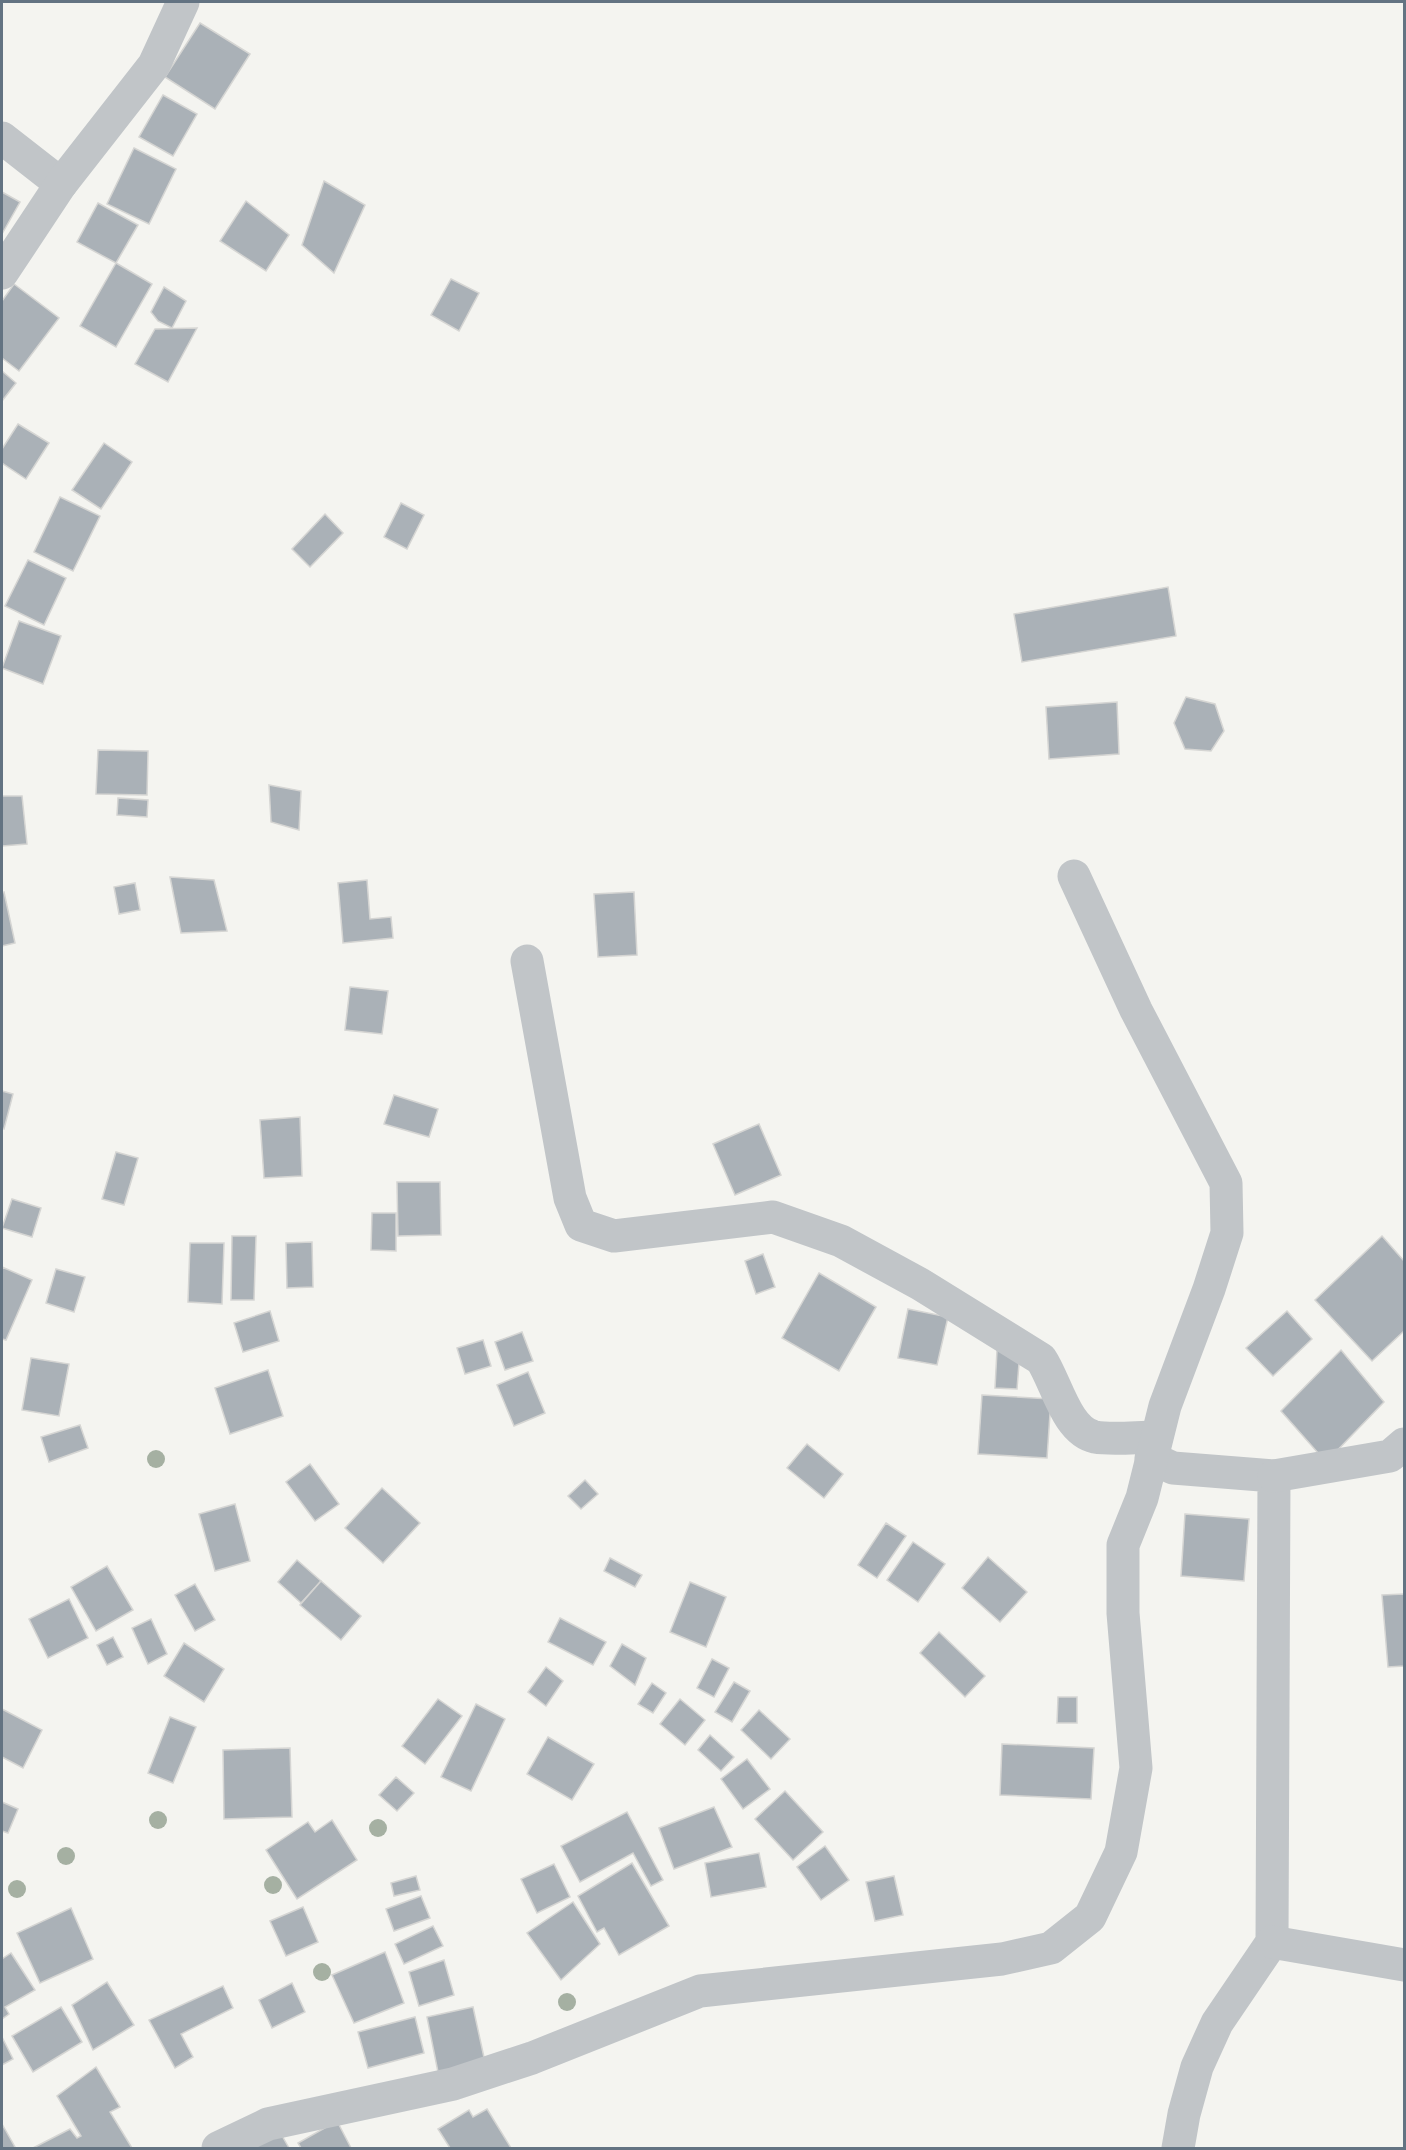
<svg xmlns="http://www.w3.org/2000/svg" width="1406" height="2150" font-family="Jost,sans-serif">
<style>
.building{fill:#aab1b7;stroke:#d5d5d3;stroke-width:1.5}
.lines{fill:none;stroke-linecap:round;stroke-linejoin:round}
.street{stroke:#c1c5c8;stroke-width:33}
.tree{fill:#a5b0a2}
</style>
<rect width="100%" height="100%" fill="#f4f4f0"/>
<g class="building">
<polygon points="200,23 250,54 215,109 165,77"/>
<polygon points="163,95 197,114 173,156 139,137"/>
<polygon points="134,148 176,169 149,224 107,204"/>
<polygon points="324,181 365,205 334,273 302,245"/>
<polygon points="2,192 20,202 2,234"/>
<polygon points="246,201 289,235 266,271 220,241"/>
<polygon points="98,203 138,225 116,263 77,242"/>
<polygon points="116,263 152,284 116,347 80,326"/>
<polygon points="451,279 479,293 459,331 431,315"/>
<polygon points="14,284 59,318 19,371 2,358 2,301"/>
<polygon points="164,287 186,301 172,328 158,321 151,312"/>
<polygon points="197,328 168,382 135,364 155,329"/>
<polygon points="2,371 16,383 2,401"/>
<polygon points="18,424 49,443 26,479 2,463 2,449"/>
<polygon points="104,443 132,462 101,509 72,490"/>
<polygon points="60,497 100,516 73,571 34,552"/>
<polygon points="401,503 424,515 407,549 384,537"/>
<polygon points="325,514 343,533 310,567 292,549"/>
<polygon points="28,560 66,578 44,625 5,606"/>
<polygon points="1168,587 1176,636 1022,662 1014,614"/>
<polygon points="19,621 61,636 43,684 2,668"/>
<polygon points="1186,697 1215,704 1224,731 1211,751 1185,749 1174,723"/>
<polygon points="1117,702 1119,754 1049,759 1046,707"/>
<polygon points="98,750 148,751 147,795 96,794"/>
<polygon points="269,785 301,791 299,830 271,822"/>
<polygon points="2,796 22,796 27,844 2,846"/>
<polygon points="118,798 148,800 147,817 117,815"/>
<polygon points="170,877 214,880 227,931 181,933"/>
<polygon points="367,880 370,919 391,917 393,938 343,943 338,883"/>
<polygon points="135,883 140,910 119,914 114,887"/>
<polygon points="4,892 15,943 2,946 2,893"/>
<polygon points="634,892 637,955 598,957 594,894"/>
<polygon points="350,987 388,991 382,1034 345,1030"/>
<polygon points="2,1091 13,1094 4,1129 2,1128"/>
<polygon points="394,1095 438,1109 429,1137 384,1124"/>
<polygon points="300,1117 302,1176 264,1178 260,1120"/>
<polygon points="759,1124 781,1175 735,1195 713,1144"/>
<polygon points="116,1152 138,1158 124,1205 102,1199"/>
<polygon points="397,1182 440,1182 441,1235 398,1236"/>
<polygon points="12,1199 41,1208 32,1237 2,1228"/>
<polygon points="372,1213 396,1213 396,1251 371,1250"/>
<polygon points="232,1236 256,1236 254,1300 231,1300"/>
<polygon points="1382,1236 1404,1261 1404,1331 1372,1361 1315,1300"/>
<polygon points="312,1242 313,1287 287,1288 286,1243"/>
<polygon points="190,1243 224,1243 222,1304 188,1302"/>
<polygon points="763,1254 775,1287 756,1294 745,1261"/>
<polygon points="2,1267 32,1280 6,1340 2,1339"/>
<polygon points="56,1269 85,1277 74,1312 46,1303"/>
<polygon points="819,1273 876,1307 839,1371 782,1338"/>
<polygon points="908,1309 948,1317 937,1365 898,1358"/>
<polygon points="270,1311 279,1341 243,1352 234,1323"/>
<polygon points="1287,1311 1312,1339 1273,1376 1246,1348"/>
<polygon points="522,1332 533,1361 505,1370 495,1342"/>
<polygon points="483,1340 491,1366 465,1374 457,1348"/>
<polygon points="997,1350 1020,1350 1017,1389 995,1388"/>
<polygon points="1341,1350 1384,1402 1326,1462 1281,1411"/>
<polygon points="31,1358 69,1364 59,1416 22,1410"/>
<polygon points="268,1370 283,1416 230,1434 215,1388"/>
<polygon points="528,1372 545,1413 514,1426 497,1385"/>
<polygon points="982,1395 1051,1399 1047,1458 978,1454"/>
<polygon points="80,1425 88,1448 49,1462 41,1437"/>
<polygon points="807,1444 843,1474 824,1498 787,1468"/>
<polygon points="310,1464 339,1504 315,1521 286,1482"/>
<polygon points="585,1480 598,1494 581,1509 568,1496"/>
<polygon points="382,1488 420,1523 383,1563 345,1528"/>
<polygon points="235,1504 250,1561 215,1571 199,1514"/>
<polygon points="1185,1514 1249,1519 1244,1581 1181,1576"/>
<polygon points="886,1523 906,1536 877,1578 858,1565"/>
<polygon points="913,1542 945,1564 918,1602 887,1580"/>
<polygon points="988,1557 1027,1592 1000,1622 962,1588"/>
<polygon points="610,1558 642,1575 635,1587 604,1571"/>
<polygon points="297,1560 321,1581 301,1603 278,1582"/>
<polygon points="107,1566 133,1610 96,1631 71,1587"/>
<polygon points="321,1581 361,1616 341,1640 300,1605"/>
<polygon points="690,1582 726,1597 706,1647 670,1632"/>
<polygon points="195,1584 215,1620 195,1631 175,1595"/>
<polygon points="1404,1594 1404,1666 1388,1667 1382,1595"/>
<polygon points="69,1599 88,1638 48,1658 29,1619"/>
<polygon points="560,1618 606,1642 593,1665 548,1642"/>
<polygon points="151,1619 167,1654 148,1664 132,1628"/>
<polygon points="939,1632 985,1676 965,1697 920,1653"/>
<polygon points="113,1637 123,1657 107,1665 97,1645"/>
<polygon points="184,1643 224,1669 204,1702 164,1676"/>
<polygon points="622,1644 646,1658 635,1685 610,1666"/>
<polygon points="712,1659 729,1668 714,1697 697,1688"/>
<polygon points="546,1667 563,1681 546,1706 528,1692"/>
<polygon points="734,1682 750,1691 732,1722 715,1712"/>
<polygon points="652,1683 666,1693 653,1713 638,1704"/>
<polygon points="1058,1697 1077,1697 1077,1723 1057,1723"/>
<polygon points="438,1699 462,1716 425,1764 402,1746"/>
<polygon points="680,1699 705,1720 685,1745 660,1724"/>
<polygon points="476,1704 505,1719 471,1791 441,1777"/>
<polygon points="2,1709 42,1730 23,1768 2,1757"/>
<polygon points="759,1710 790,1739 771,1759 741,1730"/>
<polygon points="170,1717 196,1727 173,1783 148,1773"/>
<polygon points="710,1735 734,1757 721,1771 698,1750"/>
<polygon points="548,1737 594,1764 572,1800 527,1774"/>
<polygon points="1002,1744 1094,1748 1091,1799 1000,1795"/>
<polygon points="290,1748 292,1817 224,1819 223,1750"/>
<polygon points="747,1759 770,1789 743,1809 721,1779"/>
<polygon points="396,1777 414,1793 397,1811 379,1795"/>
<polygon points="785,1791 823,1832 793,1860 755,1819"/>
<polygon points="2,1802 18,1809 8,1833 2,1831"/>
<polygon points="714,1807 732,1847 674,1869 659,1828"/>
<polygon points="627,1812 663,1880 651,1886 633,1853 580,1882 561,1846"/>
<polygon points="332,1820 357,1860 297,1899 266,1850 308,1822 315,1832"/>
<polygon points="825,1846 849,1880 821,1900 797,1867"/>
<polygon points="759,1853 766,1887 711,1897 705,1863"/>
<polygon points="632,1863 669,1926 619,1955 604,1928 597,1932 578,1896"/>
<polygon points="554,1864 570,1897 537,1913 521,1879"/>
<polygon points="416,1876 420,1890 394,1896 391,1883"/>
<polygon points="894,1876 903,1915 875,1921 866,1882"/>
<polygon points="421,1896 430,1918 394,1931 386,1909"/>
<polygon points="573,1902 600,1944 561,1980 527,1933"/>
<polygon points="303,1907 318,1942 286,1956 270,1921"/>
<polygon points="71,1908 93,1959 40,1983 17,1933"/>
<polygon points="433,1926 443,1946 404,1964 395,1944"/>
<polygon points="385,1952 404,2003 354,2023 332,1975"/>
<polygon points="11,1953 35,1990 5,2007 9,2014 2,2019 2,1959"/>
<polygon points="444,1960 454,1995 419,2006 409,1972"/>
<polygon points="107,1982 134,2025 93,2050 72,2005"/>
<polygon points="292,1983 305,2012 272,2028 259,2000"/>
<polygon points="223,1986 233,2008 181,2034 193,2057 175,2068 149,2020"/>
<polygon points="61,2007 82,2042 33,2072 12,2036"/>
<polygon points="473,2007 485,2062 438,2072 427,2017"/>
<polygon points="415,2017 424,2053 368,2068 358,2032"/>
<polygon points="2,2037 13,2059 2,2065"/>
<polygon points="96,2067 120,2107 110,2112 132,2148 33,2148 70,2129 77,2138 81,2136 57,2096"/>
<polygon points="487,2109 511,2148 450,2148 438,2129 469,2110 473,2117"/>
<polygon points="337,2121 351,2148 301,2148 298,2143"/>
<polygon points="2,2124 15,2147 13,2148 2,2148"/>
<polygon points="281,2134 289,2148 240,2148"/>
</g>
<g class="lines">
<g class="street">
<polyline points="2,138 61,184"/>
<polyline points="2,273 61,184 154,65 183,2"/>
<path d="M527,961L570,1198L581,1225L614,1236L773,1217L841,1241L920,1284L1041,1359C1056,1381 1066,1431 1095,1437C1112,1440 1137,1437 1156,1437"/>
<polyline points="1151,1458 1173,1468 1274,1476 1272,1942 1217,2023 1197,2067 1184,2114 1178,2148"/>
<polyline points="1274,1476 1390,1456 1404,1444"/>
<polyline points="1272,1942 1404,1965"/>
<polyline points="218,2148 268,2124 453,2084 532,2058 700,1991 1002,1959 1051,1948 1090,1917 1121,1852 1136,1768 1123,1613 1123,1545 1142,1498 1165,1406 1209,1289 1227,1233 1226,1183 1136,1010 1074,876"/>
</g>
</g>
<g class="tree">
<circle cx="156" cy="1459" r="9"/>
<circle cx="158" cy="1820" r="9"/>
<circle cx="378" cy="1828" r="9"/>
<circle cx="66" cy="1856" r="9"/>
<circle cx="273" cy="1885" r="9"/>
<circle cx="17" cy="1889" r="9"/>
<circle cx="322" cy="1972" r="9"/>
<circle cx="567" cy="2002" r="9"/>
</g>
<rect width="1406" height="2150" fill="none" stroke="#637382" stroke-width="6"/>
</svg>
